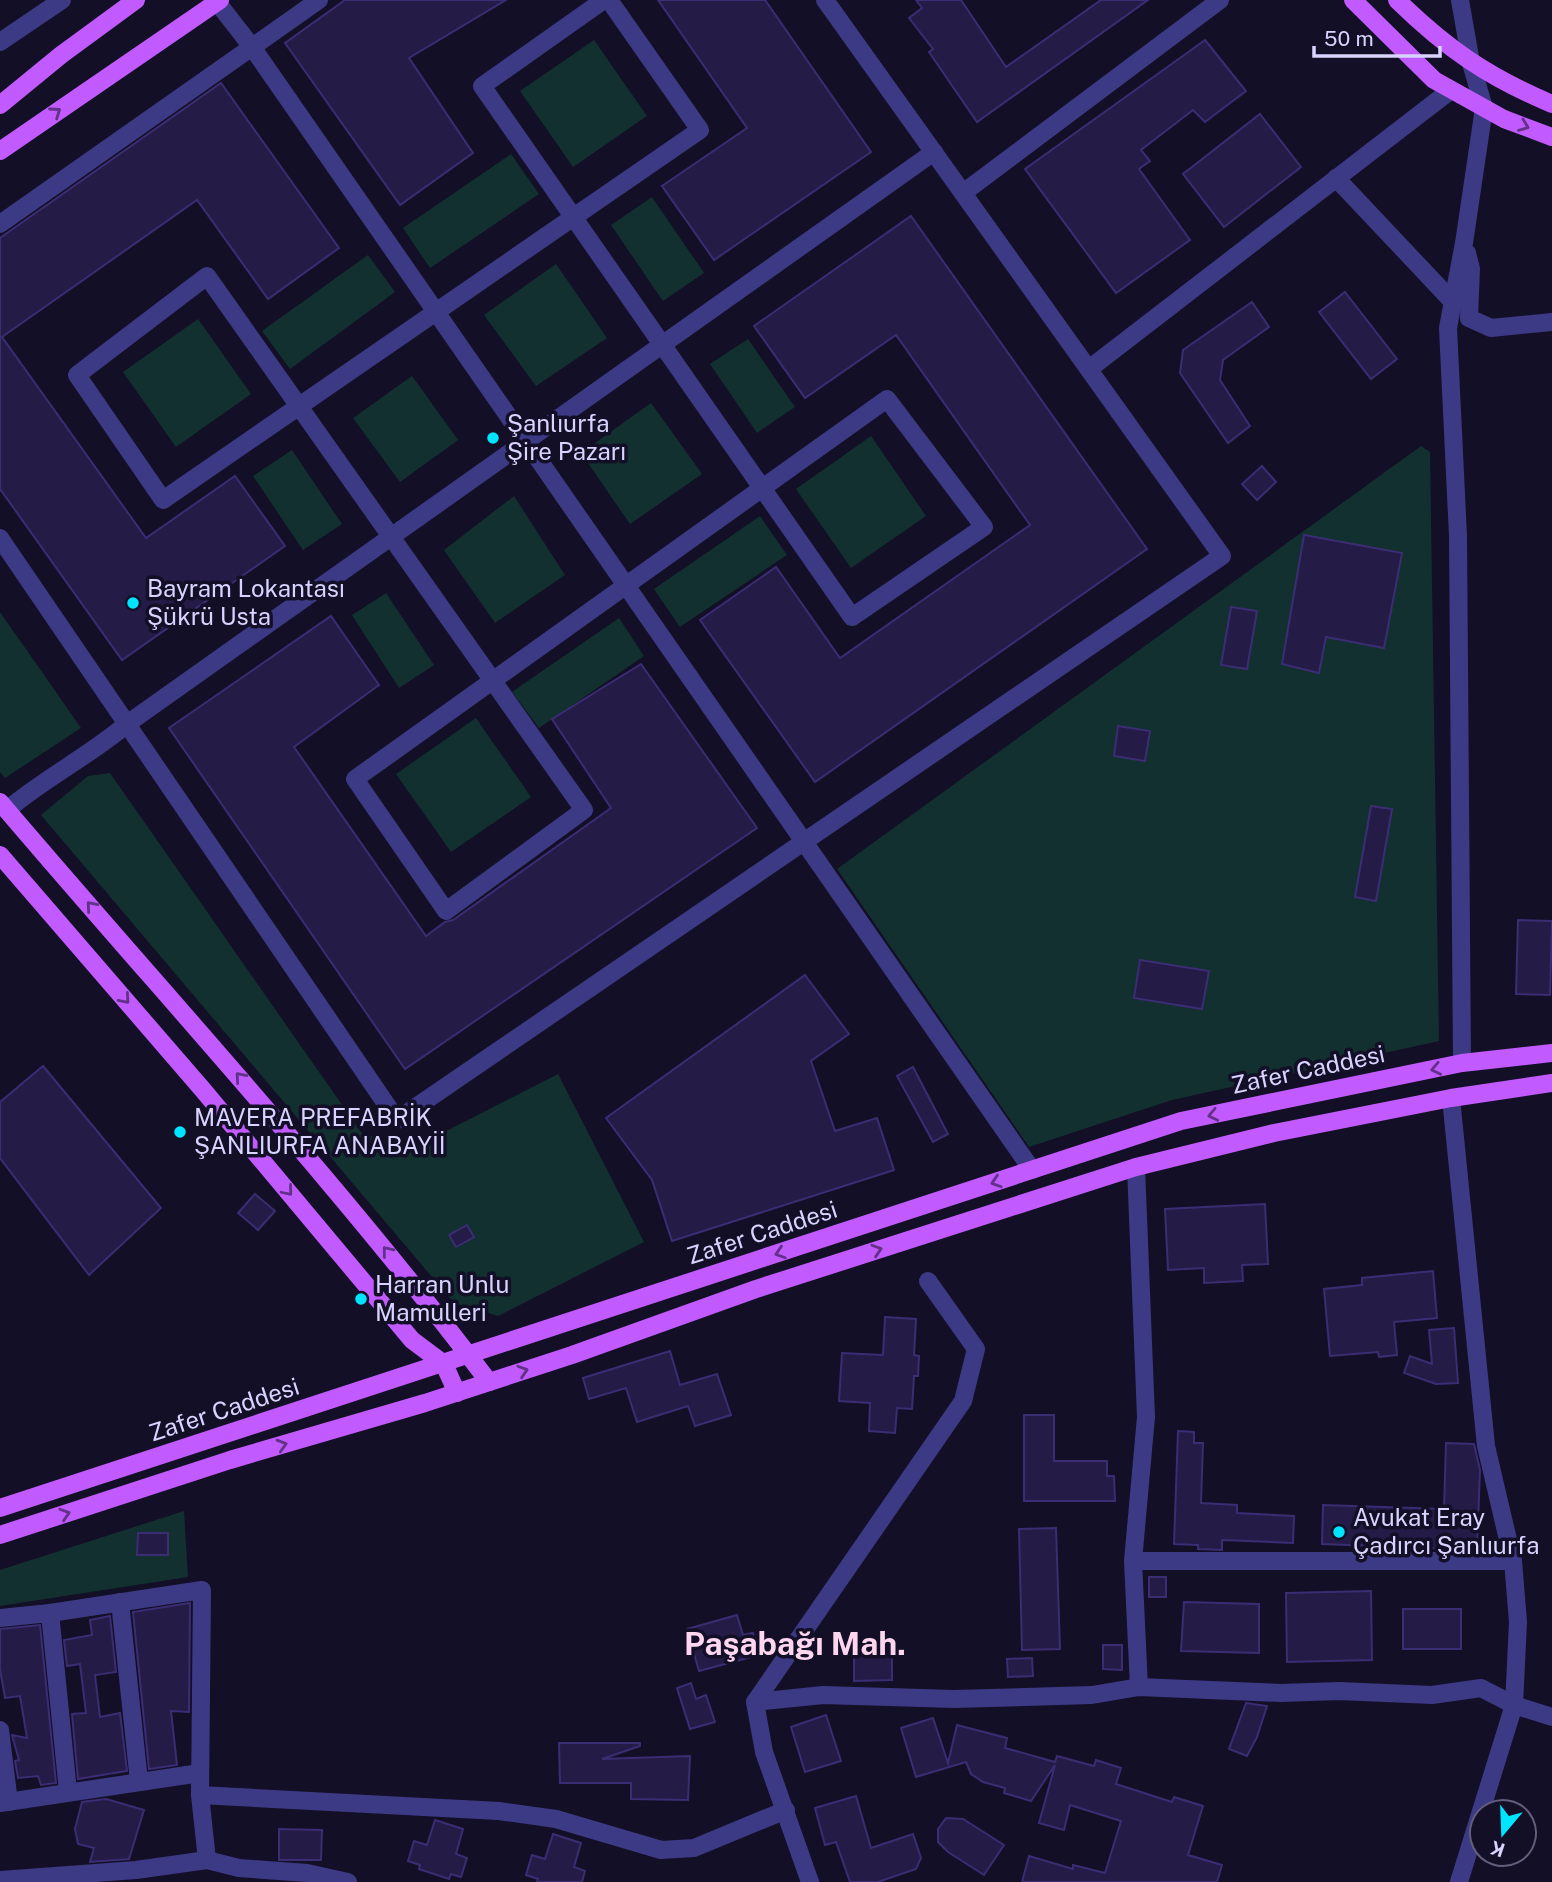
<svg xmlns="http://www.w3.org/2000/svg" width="1552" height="1882" font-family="'Public Sans',sans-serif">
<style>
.green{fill:#12302f}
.building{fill:#241b47;stroke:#3b2d73;stroke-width:2}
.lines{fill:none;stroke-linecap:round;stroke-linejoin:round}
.minor{stroke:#3d3a85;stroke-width:18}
.major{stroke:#c25bff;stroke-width:18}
.oneway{stroke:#623188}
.poi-dot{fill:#00e5ff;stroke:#130f26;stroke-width:2.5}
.labels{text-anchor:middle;stroke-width:7;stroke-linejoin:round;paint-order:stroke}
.poi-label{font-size:24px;fill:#d9d4ff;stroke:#130f26;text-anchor:start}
.street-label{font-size:24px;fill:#d9d4ff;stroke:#130f26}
.district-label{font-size:32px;font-weight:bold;fill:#ffd6f0;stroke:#130f26}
</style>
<rect width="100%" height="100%" fill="#130f26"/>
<g class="green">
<polygon points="594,40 647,116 573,167 520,91"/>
<polygon points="511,154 539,194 430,268 403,228"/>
<polygon points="652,197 704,273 663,301 611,225"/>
<polygon points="368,255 395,292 290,369 262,331"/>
<polygon points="556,264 607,338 536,386 484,315"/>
<polygon points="198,319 251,394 176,447 123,372"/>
<polygon points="748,339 795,407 757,433 710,364"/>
<polygon points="412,376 458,440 400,482 353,418"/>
<polygon points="651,403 702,474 630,524 581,453"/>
<polygon points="871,436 926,516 851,568 796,489"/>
<polygon points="1421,446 1430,452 1439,1041 1172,1100 1029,1147 837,869"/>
<polygon points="292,450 342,524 303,550 253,476"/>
<polygon points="514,496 565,575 495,623 444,550"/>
<polygon points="760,516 787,555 680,627 654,589"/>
<polygon points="386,593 434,665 399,688 352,615"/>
<polygon points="0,612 81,728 5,778 0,772"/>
<polygon points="619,618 644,656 539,728 512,692"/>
<polygon points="476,718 531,797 451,852 396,774"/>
<polygon points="110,773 361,1132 409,1150 558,1074 644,1242 498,1316 454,1303 41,815 88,776"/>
<polygon points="184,1511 188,1577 0,1606 0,1570"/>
</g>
<g class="building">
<polygon points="345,0 506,0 409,58 473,153 400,205 285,43"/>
<polygon points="658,0 765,0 871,152 714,260 662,186 747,128"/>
<polygon points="916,0 961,0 1006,67 1101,0 1148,0 977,122 929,52 933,49 909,18 922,8"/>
<polygon points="1205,40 1246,91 1205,122 1193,110 1141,150 1150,161 1139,169 1190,240 1116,293 1025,169"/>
<polygon points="221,83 339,248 268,299 197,200 2,337 146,538 235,476 285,546 122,660 0,489 0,238"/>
<polygon points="1260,114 1301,167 1224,227 1183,174"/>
<polygon points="911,216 1147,549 815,782 700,620 776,567 840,658 1030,525 896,335 805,398 754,326"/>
<polygon points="1345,292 1397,359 1371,379 1319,312"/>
<polygon points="1252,302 1269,327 1223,360 1220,380 1250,426 1228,443 1180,373 1183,350"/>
<polygon points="1262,466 1276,482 1257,500 1242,484"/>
<polygon points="1304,535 1402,553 1384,648 1326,637 1319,673 1282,664"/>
<polygon points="1231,607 1257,611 1247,669 1221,665"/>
<polygon points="331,616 379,685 294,747 426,936 445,922 453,920 611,808 552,719 641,664 757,828 405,1069 169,728"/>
<polygon points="1118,726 1150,731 1145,761 1114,756"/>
<polygon points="1371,806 1392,809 1376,901 1355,897"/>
<polygon points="1518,920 1552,921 1550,995 1516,994"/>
<polygon points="1140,960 1209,971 1202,1009 1134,998"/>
<polygon points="805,975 849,1034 811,1061 835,1131 877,1118 894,1170 672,1241 652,1180 606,1118"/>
<polygon points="43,1066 161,1208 89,1275 0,1158 0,1102"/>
<polygon points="913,1067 948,1134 933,1142 897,1076"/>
<polygon points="255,1194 275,1211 258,1230 238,1213"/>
<polygon points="1265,1204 1268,1264 1242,1265 1243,1281 1204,1283 1204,1268 1168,1270 1165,1209"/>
<polygon points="467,1225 474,1237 456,1247 449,1235"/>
<polygon points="1433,1271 1437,1318 1394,1322 1397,1355 1379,1357 1378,1352 1330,1356 1324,1289 1362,1285 1362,1278"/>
<polygon points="885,1317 916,1319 914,1355 919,1356 918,1376 914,1376 912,1409 897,1408 895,1433 869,1431 870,1403 839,1401 842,1353 883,1355"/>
<polygon points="1454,1328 1458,1383 1436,1384 1404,1373 1410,1356 1432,1364 1429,1330"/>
<polygon points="670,1351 680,1385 717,1374 731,1415 695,1426 688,1406 637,1422 626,1388 589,1399 583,1378"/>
<polygon points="1024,1415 1054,1415 1054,1461 1107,1461 1107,1476 1114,1476 1115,1501 1024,1501"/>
<polygon points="1178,1431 1194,1432 1194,1443 1203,1443 1201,1503 1237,1505 1237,1513 1294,1516 1293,1543 1222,1540 1222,1550 1198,1549 1198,1545 1174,1544"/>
<polygon points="1446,1443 1474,1444 1480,1470 1477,1550 1322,1544 1323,1505 1444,1509"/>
<polygon points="1056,1528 1060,1649 1022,1650 1019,1529"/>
<polygon points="138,1533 168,1533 168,1555 137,1555"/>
<rect x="1149" y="1577" width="17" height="20"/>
<polygon points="1371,1591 1372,1660 1287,1662 1286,1593"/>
<polygon points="1184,1602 1259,1604 1259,1653 1181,1651"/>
<polygon points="190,1603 189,1712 171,1711 177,1765 149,1769 133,1612"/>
<rect x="1403" y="1609" width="58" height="40"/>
<polygon points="737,1615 743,1635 753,1633 759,1655 699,1671 687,1629"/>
<polygon points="110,1616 116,1672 95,1675 100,1717 120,1713 127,1771 78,1779 72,1714 86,1713 80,1664 67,1666 64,1640 92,1635 90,1620"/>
<polygon points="40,1625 56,1783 41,1785 38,1776 18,1778 15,1761 19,1760 12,1735 27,1738 20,1696 5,1698 0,1669 0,1629"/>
<polygon points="1103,1645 1122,1645 1122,1670 1103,1669"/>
<polygon points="854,1654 892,1654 892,1680 854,1681"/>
<polygon points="1032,1658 1033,1676 1008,1677 1007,1659"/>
<polygon points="691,1683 696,1699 706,1695 715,1722 690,1729 677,1688"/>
<polygon points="1246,1703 1267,1706 1257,1737 1247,1756 1229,1749"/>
<polygon points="826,1715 841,1761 805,1772 791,1727"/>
<polygon points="933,1718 948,1763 957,1725 1007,1738 1005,1748 1055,1762 1057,1756 1094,1766 1096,1760 1121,1768 1116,1784 1172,1802 1174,1797 1203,1806 1188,1855 1222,1865 1217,1882 1022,1882 1029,1856 1073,1869 1073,1865 1105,1873 1121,1821 1070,1805 1064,1830 1039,1823 1055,1765 1031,1801 1004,1793 1005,1788 983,1782 971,1774 966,1762 916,1777 901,1728"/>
<polygon points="559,1743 640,1743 640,1746 602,1759 690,1756 688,1800 631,1799 631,1783 560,1783"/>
<polygon points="856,1796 871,1848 913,1834 921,1858 916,1869 878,1882 850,1882 836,1842 825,1845 815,1808"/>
<polygon points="106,1799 144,1810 129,1859 90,1862 94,1848 78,1844 75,1829 82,1802"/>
<polygon points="946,1818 963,1819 1004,1845 984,1875 948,1852 938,1842 938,1829"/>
<polygon points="435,1820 463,1829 456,1854 467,1858 461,1877 451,1874 449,1879 419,1869 420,1865 408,1861 414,1841 427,1845"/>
<polygon points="279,1829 322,1830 321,1860 279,1860"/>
<polygon points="553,1834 581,1843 574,1867 585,1871 582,1882 537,1882 538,1879 526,1875 532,1855 545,1859"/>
</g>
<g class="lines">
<g class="minor">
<path d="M604,0L482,86C605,263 729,440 852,617L984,527L887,399C710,526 532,652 355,779L446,911L584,810C458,632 332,454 207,276L77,375L163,500C342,377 521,253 700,130L609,0"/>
<polyline points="1460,0 1471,63 1484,108 1464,243 1448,328 1458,536 1462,1063"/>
<polyline points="217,2 252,47 1032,1170"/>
<polyline points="0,42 62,0"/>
<polyline points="1336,178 1453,302"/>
<polyline points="963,193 1220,0"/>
<polyline points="0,224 319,0"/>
<polyline points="1467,253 1471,269 1469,318 1491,328 1552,322"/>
<polyline points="1089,369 1451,90"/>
<polyline points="0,538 397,1120 1222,556 825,0"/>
<path d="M7,810C45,778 89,756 127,724L934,152"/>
<polyline points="1451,1098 1486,1446 1513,1561 1518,1622 1514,1705 1459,1882"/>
<polyline points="1136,1167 1146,1417 1133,1561 1139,1687"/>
<polyline points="1133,1561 1513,1561"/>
<polyline points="120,1602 139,1781"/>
<polyline points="50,1613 68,1791"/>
<polyline points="0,1618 50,1613 202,1590 200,1795 207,1860"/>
<polyline points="755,1702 823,1695 954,1699 1092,1695 1139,1687 1281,1693 1339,1691 1432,1695 1481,1688 1514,1705 1552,1717"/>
<polyline points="0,1730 9,1802"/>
<polyline points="200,1795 499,1811 556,1819 661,1850 694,1848 786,1810"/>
<polyline points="0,1803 200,1773"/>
<polyline points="0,1880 136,1870 207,1860 239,1868 307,1873 348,1882"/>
<polyline points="810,1882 764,1752 755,1702 963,1401 976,1349 928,1281"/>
</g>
<g class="major">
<polyline points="1353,0 1434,80 1504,119 1552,137"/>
<path d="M1397,0C1447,49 1488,77 1552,104"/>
<polyline points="0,105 61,55 136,0"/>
<polyline points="0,151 220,0"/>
<path d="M0,802C164,995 336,1180 489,1382"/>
<polyline points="0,855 203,1090 412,1340 444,1364 457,1393"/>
<polyline points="0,1508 1181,1121 1462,1063 1552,1053"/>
<polyline points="0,1535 230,1460 425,1403 572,1355 756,1289 1136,1167 1274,1133 1451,1098 1552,1083"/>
</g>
</g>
<defs><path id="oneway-chevron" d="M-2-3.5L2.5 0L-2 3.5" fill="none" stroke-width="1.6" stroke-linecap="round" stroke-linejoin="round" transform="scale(1.75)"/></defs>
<g class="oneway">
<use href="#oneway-chevron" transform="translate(56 112) rotate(-35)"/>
<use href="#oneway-chevron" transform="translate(1524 126) rotate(21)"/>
<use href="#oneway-chevron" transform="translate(91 906) rotate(-131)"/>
<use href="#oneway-chevron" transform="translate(125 999) rotate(49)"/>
<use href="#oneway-chevron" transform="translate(1436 1069) rotate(168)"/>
<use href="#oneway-chevron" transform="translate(240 1077) rotate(-131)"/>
<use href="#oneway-chevron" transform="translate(1213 1115) rotate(168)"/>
<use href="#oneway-chevron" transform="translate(996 1182) rotate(162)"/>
<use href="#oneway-chevron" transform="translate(288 1191) rotate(50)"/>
<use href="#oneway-chevron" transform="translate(877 1250) rotate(-18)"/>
<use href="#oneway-chevron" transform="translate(387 1251) rotate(-129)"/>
<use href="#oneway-chevron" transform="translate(780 1253) rotate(162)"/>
<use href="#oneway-chevron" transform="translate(523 1371) rotate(-18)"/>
<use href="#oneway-chevron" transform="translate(282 1445) rotate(-16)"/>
<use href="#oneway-chevron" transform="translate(65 1514) rotate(-18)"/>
</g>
<g class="poi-dot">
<circle cx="493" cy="438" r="7"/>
<circle cx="133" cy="603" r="7"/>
<circle cx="180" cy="1132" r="7"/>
<circle cx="361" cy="1299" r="7"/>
<circle cx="1339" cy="1532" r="7"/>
</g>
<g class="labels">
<g class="poi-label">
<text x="507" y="432">Şanlıurfa<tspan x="507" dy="28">Şire Pazarı</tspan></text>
<text x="147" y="597">Bayram Lokantası<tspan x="147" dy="28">Şükrü Usta</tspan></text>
<text x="194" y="1126">MAVERA PREFABRİK<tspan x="194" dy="28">ŞANLIURFA ANABAYİİ</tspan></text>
<text x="375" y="1293">Harran Unlu<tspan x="375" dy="28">Mamulleri</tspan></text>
<text x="1353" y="1526">Avukat Eray<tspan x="1353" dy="28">Çadırcı Şanlıurfa</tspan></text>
</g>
<g class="street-label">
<text transform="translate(1308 1070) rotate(-12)" y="8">Zafer Caddesi</text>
<text transform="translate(762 1233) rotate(-18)" y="8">Zafer Caddesi</text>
<text transform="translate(224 1410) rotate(-18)" y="8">Zafer Caddesi</text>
</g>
<g class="district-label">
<text x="795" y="1655">Paşabağı Mah.</text>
</g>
</g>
<g transform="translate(1503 1833) rotate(199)"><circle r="33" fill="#130f26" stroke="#625e7d" stroke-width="2"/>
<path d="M0-5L12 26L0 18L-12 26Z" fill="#00e5ff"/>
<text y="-10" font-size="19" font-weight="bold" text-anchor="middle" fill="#d9d4ff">K</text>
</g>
<path d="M1314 46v10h126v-10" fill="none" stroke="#d9d4ff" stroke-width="3.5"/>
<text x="1324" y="46" font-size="21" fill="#d9d4ff" stroke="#130f26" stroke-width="5" paint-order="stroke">50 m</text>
</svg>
